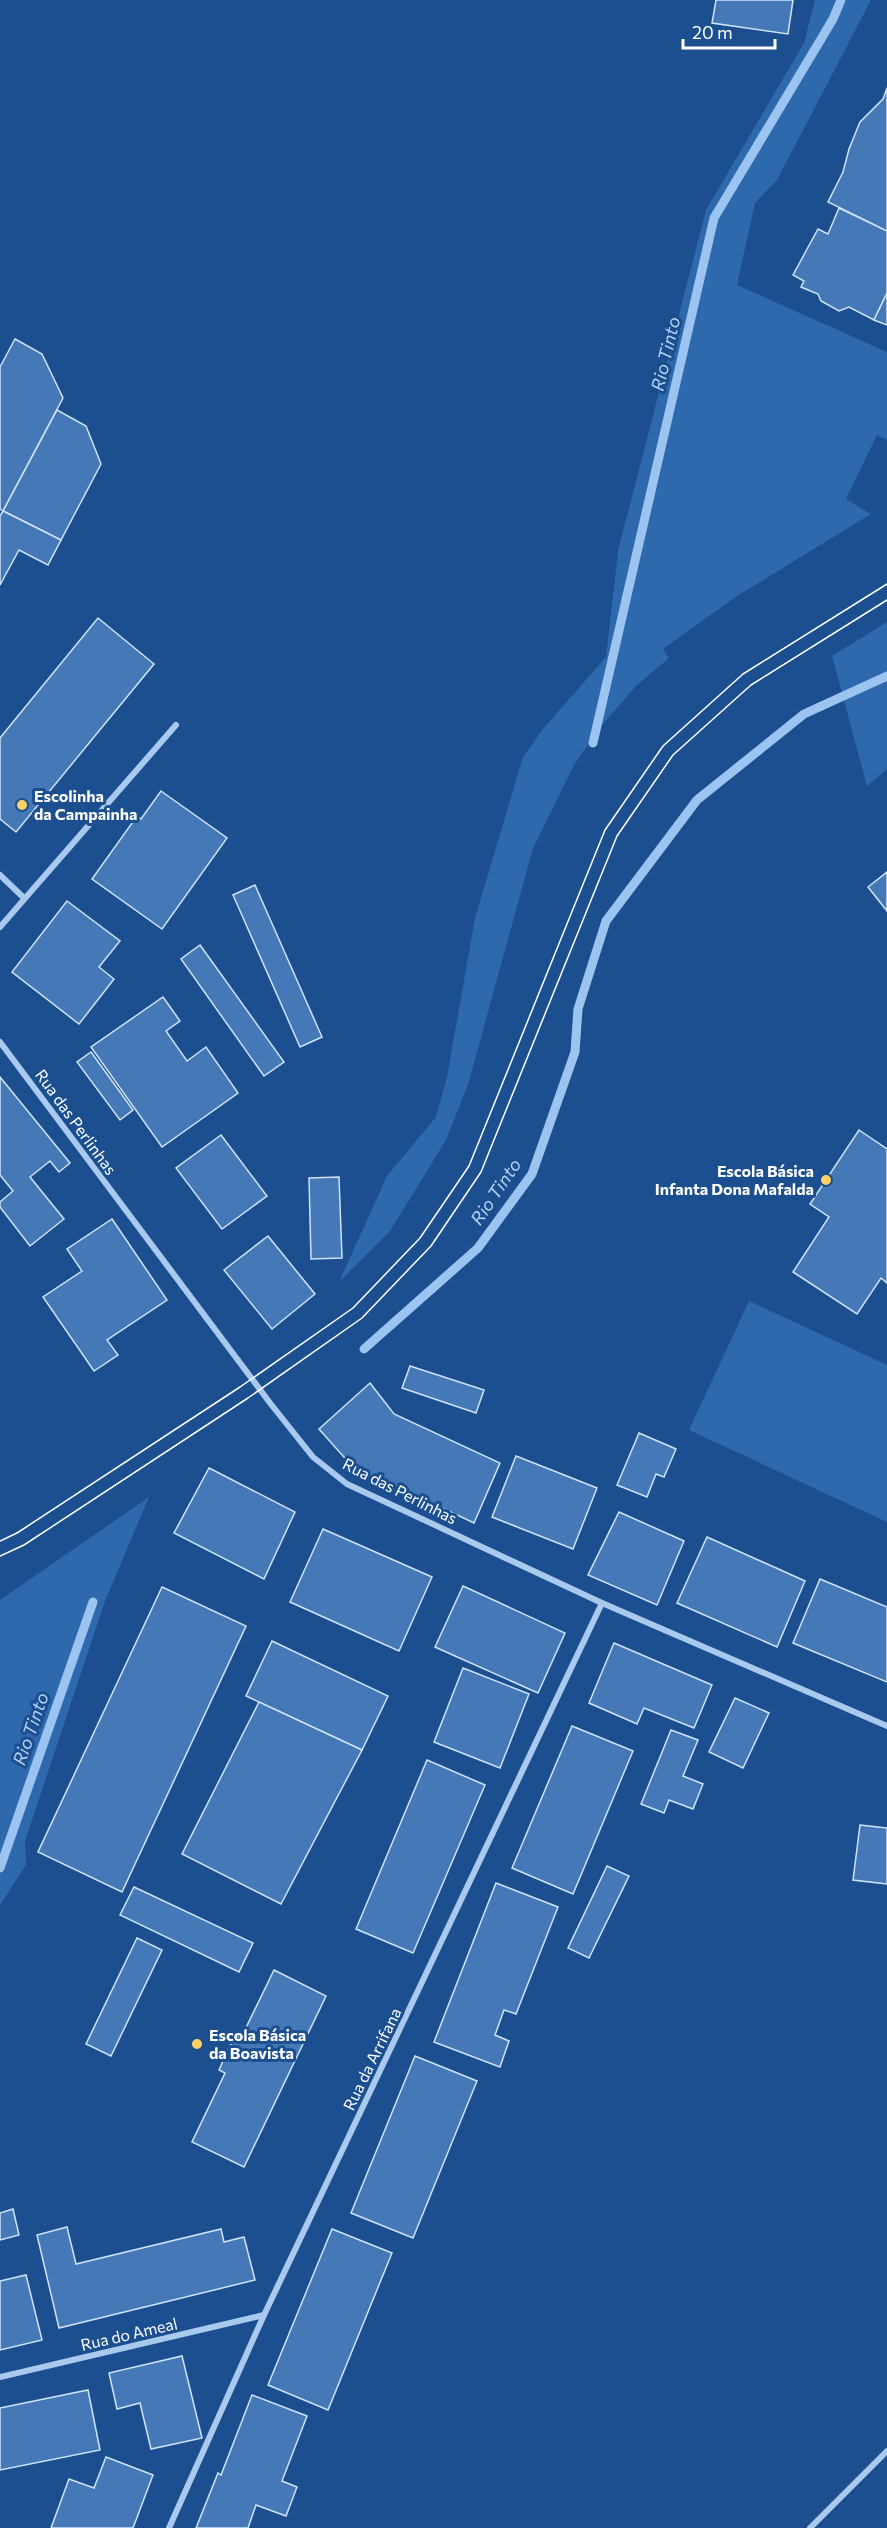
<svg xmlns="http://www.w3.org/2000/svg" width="887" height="2528" font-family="Commissioner,sans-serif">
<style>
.green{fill:#2e69ad}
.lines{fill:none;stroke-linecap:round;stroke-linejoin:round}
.stream{stroke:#9cc4f0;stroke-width:9}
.building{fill:#4478b7;stroke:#cfe3fa;stroke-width:1.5}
.minor{stroke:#a9c9ee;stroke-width:6}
.tram{stroke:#fff;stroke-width:1.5}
.poi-dot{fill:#ffd166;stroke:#1b4f8f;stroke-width:2}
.labels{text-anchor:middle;stroke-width:6;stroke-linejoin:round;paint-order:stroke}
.poi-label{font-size:16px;font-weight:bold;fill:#fff;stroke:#1b4f8f;text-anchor:start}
.street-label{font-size:16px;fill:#fff;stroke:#1b4f8f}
.water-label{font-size:18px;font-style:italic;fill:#b5d3f5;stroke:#1b4f8f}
</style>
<rect width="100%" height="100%" fill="#1b4f8f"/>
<g class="green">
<polygon points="815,0 871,0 777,180 755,203 737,285 887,352 887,440 877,435 846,499 871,514 737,596 663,649 669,658 636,686 604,723 575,763 533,848 468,1085 446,1140 390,1231 339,1282 387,1176 436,1117 447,1077 475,918 523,757 543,729 606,657 618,551 706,210 804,43"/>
<polygon points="887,622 887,769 867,786 832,656"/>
<polygon points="749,1301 887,1365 887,1522 689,1430"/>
<polygon points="149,1497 105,1601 25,1841 26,1865 0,1905 0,1600"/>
</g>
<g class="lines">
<g class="stream">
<polyline points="593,743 714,218 833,19 841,0"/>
<polyline points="364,1349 478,1248 532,1174 575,1052 578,1009 606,921 697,800 804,714 887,676"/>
<polyline points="0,1868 93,1602"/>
</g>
</g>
<g class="building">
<polygon points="716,0 793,0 788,34 712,23"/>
<polygon points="887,88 887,231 828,202 843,172 849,149 860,122 883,99"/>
<polygon points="839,208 887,231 887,293 874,320 849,307 839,311 821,301 818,294 801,287 804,281 793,275 818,229 828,234"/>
<polygon points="887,293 887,325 874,320"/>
<polygon points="15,339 42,354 63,398 3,511 0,509 0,367"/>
<polygon points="57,410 86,426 101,464 61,540 3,511"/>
<polygon points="3,511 61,540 48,565 19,550 0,585 0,516"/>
<polygon points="98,618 154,664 16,832 0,819 0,738"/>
<polygon points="161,791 227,838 162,929 92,879 137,816 141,819"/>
<polygon points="887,872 887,911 868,887"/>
<polygon points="255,885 322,1037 300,1047 233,895"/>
<polygon points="67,901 120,941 99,967 114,979 79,1024 12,972"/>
<polygon points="200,945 284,1062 264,1076 181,959"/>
<polygon points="163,997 180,1021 166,1031 187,1061 206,1047 238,1093 162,1147 91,1047"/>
<polygon points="91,1052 133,1110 120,1120 77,1062"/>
<polygon points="0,1077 70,1163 59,1172 50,1161 30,1177 64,1219 30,1246 0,1207 0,1202 13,1191 0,1175"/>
<polygon points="859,1130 887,1149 887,1283 881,1278 857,1314 793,1272 829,1217 810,1204"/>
<polygon points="221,1135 267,1196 222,1229 176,1168"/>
<polygon points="339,1177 342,1258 311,1259 309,1178"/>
<polygon points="112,1219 167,1300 107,1340 118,1355 94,1371 43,1297 82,1271 67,1249"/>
<polygon points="268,1236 315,1294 272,1329 224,1270"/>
<polygon points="410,1366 484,1390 476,1413 402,1388"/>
<polygon points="370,1383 394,1414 500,1463 474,1523 351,1465 319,1429"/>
<polygon points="639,1433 676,1449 664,1477 656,1474 647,1497 617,1485"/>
<polygon points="516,1456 597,1488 573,1549 492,1517"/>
<polygon points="209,1468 295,1512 264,1579 174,1533"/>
<polygon points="619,1512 684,1541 657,1605 588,1575"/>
<polygon points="323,1529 432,1577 399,1651 290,1602"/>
<polygon points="707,1537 805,1581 777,1647 677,1603"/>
<polygon points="820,1579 887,1607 887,1682 793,1643"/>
<polygon points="463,1586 565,1633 538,1693 435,1647"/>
<polygon points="162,1587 246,1626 122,1892 38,1852"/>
<polygon points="272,1641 388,1696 362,1750 246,1696"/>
<polygon points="614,1643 712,1685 694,1728 644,1708 637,1724 589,1703"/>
<polygon points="463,1668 529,1694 500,1768 434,1742"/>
<polygon points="735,1698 769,1713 743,1768 709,1752"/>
<polygon points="259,1702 362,1750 281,1904 182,1854"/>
<polygon points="572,1726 633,1751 573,1894 512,1868"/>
<polygon points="671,1730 698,1740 683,1776 703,1784 693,1809 669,1800 664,1813 641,1804"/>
<polygon points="427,1760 485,1785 413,1953 356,1929"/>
<polygon points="860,1825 887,1828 887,1884 853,1880"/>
<polygon points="607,1866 629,1876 589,1958 568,1948"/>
<polygon points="496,1883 558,1907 516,2014 504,2010 495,2035 509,2041 500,2067 434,2042"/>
<polygon points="134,1887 253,1943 239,1972 120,1915"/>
<polygon points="137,1938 162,1950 111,2056 86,2044"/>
<polygon points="274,1970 326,1996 244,2167 192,2142 225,2073 219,2070 235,2035 241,2038"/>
<polygon points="415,2056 477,2081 413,2238 351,2213"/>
<polygon points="13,2209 19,2235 0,2240 0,2213"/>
<polygon points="67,2227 76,2264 221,2229 224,2242 244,2237 255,2280 59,2328 37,2235"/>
<polygon points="332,2229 392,2253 328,2410 268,2385"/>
<polygon points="26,2275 42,2340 0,2350 0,2281"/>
<polygon points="182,2356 202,2438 151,2449 140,2403 117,2409 109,2373"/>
<polygon points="88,2390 100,2450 0,2470 0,2408"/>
<polygon points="252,2395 307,2416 282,2481 297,2487 286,2516 256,2505 248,2528 196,2528 218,2473 221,2475"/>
<polygon points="106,2457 153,2475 133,2528 51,2528 69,2479 94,2488"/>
</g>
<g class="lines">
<g class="minor">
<polyline points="0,875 24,898"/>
<polyline points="0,927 176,725"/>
<polyline points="0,1042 270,1403 313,1457 347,1484 602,1603 887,1726"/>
<polyline points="0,2377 264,2315"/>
<polyline points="169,2528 264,2315 602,1603"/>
<polyline points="810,2528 887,2451"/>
</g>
<g class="tram">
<polyline points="0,1541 17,1533 240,1387 353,1308 420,1238 469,1166 605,830 663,746 743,674 887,584"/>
<polyline points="0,1556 24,1545 248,1398 362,1318 431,1246 481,1172 617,836 673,755 751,685 887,600"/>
</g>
</g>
<g class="poi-dot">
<circle cx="22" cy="805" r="6"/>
<circle cx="826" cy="1180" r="6"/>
<circle cx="197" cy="2044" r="6"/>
</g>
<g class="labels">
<g class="poi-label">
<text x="34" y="802">Escolinha<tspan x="34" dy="18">da Campainha</tspan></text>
<text x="814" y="1177" text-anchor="end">Escola Básica<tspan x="814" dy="18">Infanta Dona Mafalda</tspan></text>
<text x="209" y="2041">Escola Básica<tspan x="209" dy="18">da Boavista</tspan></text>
</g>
<g class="street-label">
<text transform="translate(76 1122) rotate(54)" y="6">Rua das Perlinhas</text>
<text transform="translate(400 1491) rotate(27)" y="6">Rua das Perlinhas</text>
<text transform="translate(372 2059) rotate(-64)" y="6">Rua da Arrifana</text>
<text transform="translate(129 2334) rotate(-13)" y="6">Rua do Ameal</text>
</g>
<g class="water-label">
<text transform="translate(666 354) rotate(-77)" y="6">Rio Tinto</text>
<text transform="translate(496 1192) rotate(-56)" y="6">Rio Tinto</text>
<text transform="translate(31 1729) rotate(-71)" y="6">Rio Tinto</text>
</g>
</g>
<path d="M683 39v9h92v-9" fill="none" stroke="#ffffff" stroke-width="3"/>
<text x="692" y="39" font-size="18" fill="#ffffff" stroke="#1b4f8f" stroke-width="4.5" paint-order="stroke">20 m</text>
</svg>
